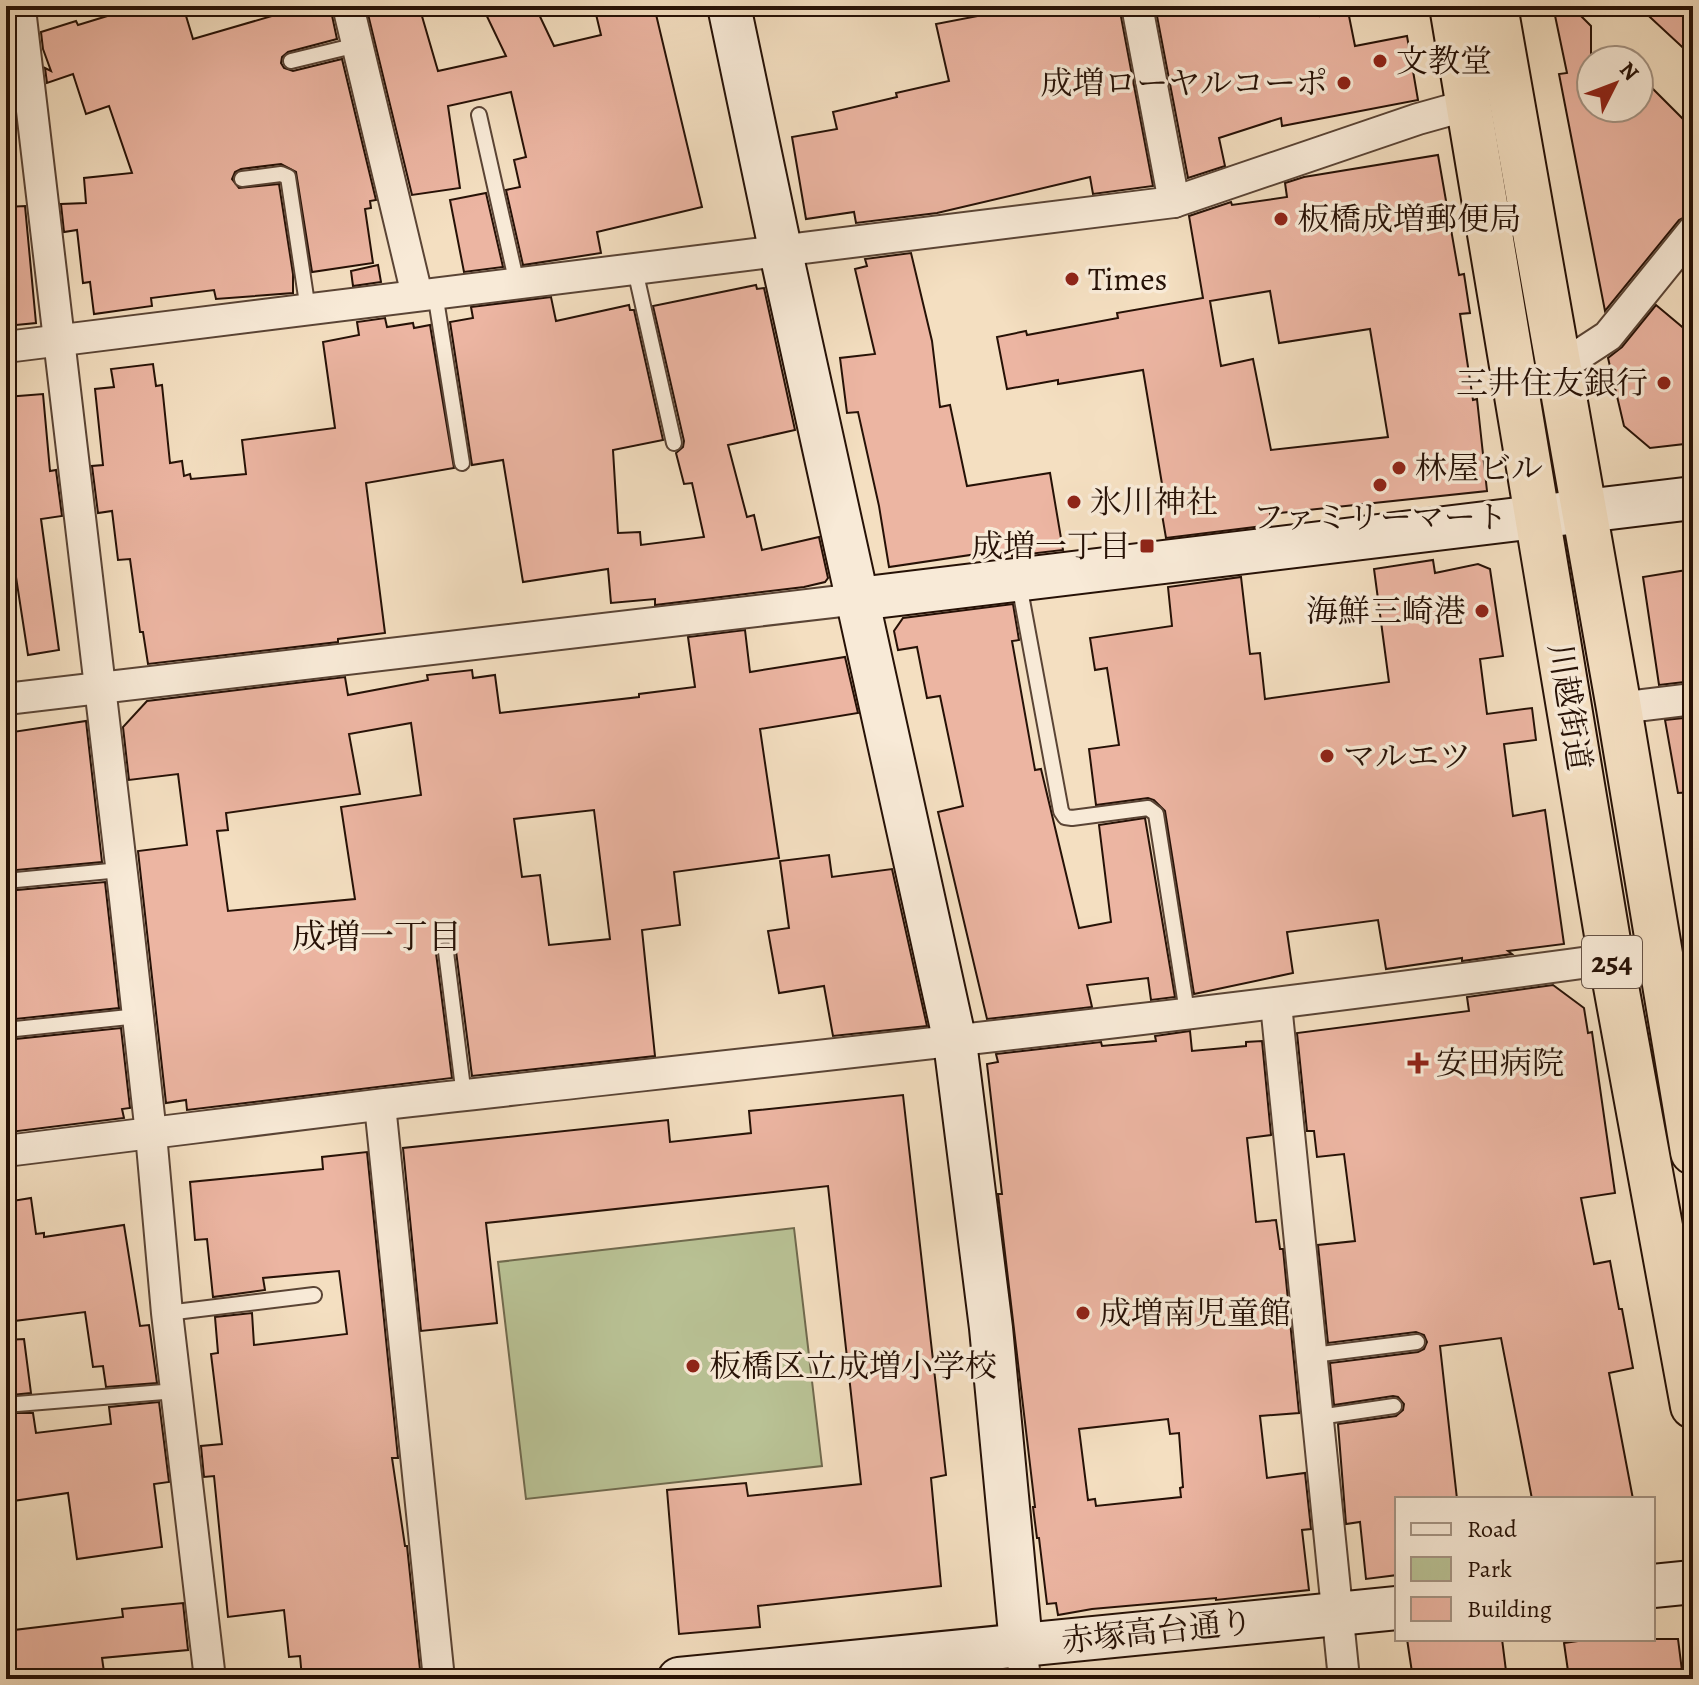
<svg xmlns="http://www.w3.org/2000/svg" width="1699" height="1685" font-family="Alegreya,'Noto Serif JP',serif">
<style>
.green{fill:#b9c295;stroke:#706a4e;stroke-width:2}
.building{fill:#ecb5a2;stroke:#261106;stroke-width:2;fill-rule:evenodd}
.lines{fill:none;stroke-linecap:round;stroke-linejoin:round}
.lane-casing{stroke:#5a4435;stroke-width:18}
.street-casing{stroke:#5a4435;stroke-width:34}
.secondary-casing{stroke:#261106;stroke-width:46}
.highway-casing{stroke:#261106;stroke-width:48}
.lane{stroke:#f8ead7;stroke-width:14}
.street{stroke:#f8ead7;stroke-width:30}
.secondary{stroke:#f8ead7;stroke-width:42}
.highway{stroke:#f4dfc1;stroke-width:44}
.poi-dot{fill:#8f2418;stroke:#f8ead7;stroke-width:3}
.labels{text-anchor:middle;stroke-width:7;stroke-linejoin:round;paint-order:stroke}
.shield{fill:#f8ead7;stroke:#655245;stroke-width:2}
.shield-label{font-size:30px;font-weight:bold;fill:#261106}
.poi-label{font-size:32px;fill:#261106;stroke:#f8ead7;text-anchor:start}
.street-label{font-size:32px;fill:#261106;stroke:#f8ead7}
.neighbourhood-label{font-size:34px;fill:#261106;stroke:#f8ead7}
</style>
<rect width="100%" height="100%" fill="#f4dfc1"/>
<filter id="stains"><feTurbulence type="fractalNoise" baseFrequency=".0025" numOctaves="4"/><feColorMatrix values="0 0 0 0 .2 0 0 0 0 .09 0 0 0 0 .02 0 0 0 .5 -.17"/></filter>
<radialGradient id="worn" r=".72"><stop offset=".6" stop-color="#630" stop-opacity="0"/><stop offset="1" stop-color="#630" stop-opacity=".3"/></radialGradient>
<polygon class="green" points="794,1228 822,1466 526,1499 498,1262"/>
<g class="building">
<polygon points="140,6 183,6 193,39 306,6 330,6 337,39 288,52 282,57 281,63 284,68 293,71 342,59 376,200 370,201 371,208 365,209 373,263 312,272 296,172 281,164 241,169 235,172 232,179 239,188 279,184 293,274 293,293 216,299 214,290 151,298 152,306 94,314 90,282 83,283 77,230 64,232 61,204 86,203 84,178 132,173 109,106 86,114 73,74 47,83 45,68 51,71 43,49 41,32 76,21 78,25"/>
<polygon points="366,6 419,6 438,71 506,56 482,6 535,6 554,46 601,35 594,6 654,6 702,207 597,232 601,253 523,265 506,190 520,187 514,160 526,157 511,92 448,106 460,188 412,195"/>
<polygon points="1030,6 1119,6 1153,186 1093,194 1090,177 937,213 856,223 854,212 806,219 792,137 837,129 833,112 897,97 896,93 949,81 936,24"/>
<polygon points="1181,6 1318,6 1320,16 1348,11 1355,46 1407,36 1418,100 1282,126 1281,118 1219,138 1225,166 1188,178 1156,11"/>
<polygon points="1553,6 1571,6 1591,26 1591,108 1639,108 1639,75 1693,129 1693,213 1679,220 1605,311 1559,74 1567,73"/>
<polygon points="1638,6 1693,6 1693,57"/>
<path d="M1438,155L1459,275L1464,274L1470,313L1460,314L1473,400L1477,399L1487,491L1270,514L1271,525L1166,538L1158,491L1163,490L1143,370L1058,384V380L1007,389L997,337L1026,331L1027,335L1118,318L1117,313L1203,298L1189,216L1231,202L1232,205L1287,197L1285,183L1304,177ZM1270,291L1279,343L1370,329L1388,437L1271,450L1253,359L1221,366L1210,301Z"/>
<polygon points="486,193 503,267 464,272 450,200"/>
<polygon points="25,206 36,323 6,326 6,207"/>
<polygon points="911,253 932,341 940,407 950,405 967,486 1050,473 1063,550 1012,556 1011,549 889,567 879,506 858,412 847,413 840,358 875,354 855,269 867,266 865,259"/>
<polygon points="378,265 381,282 353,286 351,271"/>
<polygon points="756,285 757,289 764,288 795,430 728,445 747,517 754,515 762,550 819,537 828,578 825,582 804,587 655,605 655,599 611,603 608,569 523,582 503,460 472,465 450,322 473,318 471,307 551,297 556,321 629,305 630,310 634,310 663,440 613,450 618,533 640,532 641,545 704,537 692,483 684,484 676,453 683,447 684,441 653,306"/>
<polygon points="1656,305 1693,336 1693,443 1650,448 1624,426 1608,358 1622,347"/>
<polygon points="385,318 387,327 413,323 414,328 430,325 454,468 366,483 385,633 338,639 338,642 148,664 143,632 140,632 130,559 118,560 112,511 98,513 92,466 103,465 95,389 114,387 111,369 153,364 156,386 162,385 170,463 182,461 184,476 190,474 191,479 246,474 242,440 335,428 323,342 359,335 357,322"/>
<polygon points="43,394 50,471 56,470 62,516 41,519 59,650 28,655 16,577 6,578 6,397"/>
<polygon points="1433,560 1435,573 1478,564 1490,569 1503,656 1480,659 1487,714 1532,708 1536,740 1504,744 1513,816 1545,810 1564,944 1508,951 1512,954 1462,961 1462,958 1386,969 1378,920 1287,932 1293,973 1194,994 1165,811 1154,800 1148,798 1096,805 1089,749 1119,745 1107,668 1095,670 1090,638 1172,626 1168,587 1241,577 1250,654 1260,653 1265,699 1389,682 1374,569"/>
<polygon points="1693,569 1693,681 1659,685 1643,577"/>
<polygon points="1013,604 1019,640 1012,641 1035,770 1041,769 1079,928 1111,922 1099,825 1145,818 1175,997 1151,1000 1148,978 1087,985 1092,1007 987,1019 938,812 963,806 940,696 927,698 917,647 898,650 894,631 903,618"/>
<path d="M745,630L750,672L845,657L858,713L760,729L779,858L674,872L680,925L642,930L655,1056L472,1076L456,951L453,945L446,942L439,945L436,953L452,1078L187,1110L186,1100L166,1103L138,851L187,845L178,774L129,780L123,727L147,701L345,677L348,695L428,680L427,675L472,670L473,678L495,675L500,713L639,697V694L695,687L688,637ZM411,723L421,795L341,807L355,899L228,911L217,831L228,830L226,813L360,794L349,734ZM594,810L610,939L549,945L540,875L522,877L514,819Z"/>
<polygon points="1693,717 1693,792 1678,793 1665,720"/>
<polygon points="86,721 102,862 6,871 6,733"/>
<polygon points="829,855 832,877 892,869 927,1026 833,1036 824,986 779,993 768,931 789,928 780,861"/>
<polygon points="105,882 119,1008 6,1020 6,891"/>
<polygon points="1553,985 1584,1008 1588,1033 1592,1032 1615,1193 1581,1198 1594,1264 1610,1261 1619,1309 1622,1309 1633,1368 1609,1373 1633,1499 1532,1499 1501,1338 1440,1346 1457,1499 1397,1499 1397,1575 1366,1579 1360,1522 1346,1524 1338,1424 1396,1416 1403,1410 1404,1404 1398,1397 1393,1396 1334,1405 1330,1363 1418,1352 1424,1349 1427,1342 1424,1335 1416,1332 1328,1343 1318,1245 1355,1241 1344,1154 1317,1157 1314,1131 1307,1131 1297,1033 1469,1011 1467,997"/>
<polygon points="121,1028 130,1108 122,1109 124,1118 10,1132 6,1104 6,1040"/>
<path d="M1190,1031L1192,1051L1246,1046V1042L1262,1041L1271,1135L1247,1138L1256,1222L1276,1220L1280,1249H1283L1299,1413L1260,1416L1267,1478L1305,1473L1311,1529L1302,1530L1309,1590L1216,1600V1598L1092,1609L1058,1615L1056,1603L1047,1604L1039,1538H1037L1033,1507H1035L998,1194H1002L987,1064L998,1062L996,1054L1101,1042L1102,1046L1156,1041L1155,1036ZM1168,1419L1170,1434L1179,1433L1183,1487L1180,1488L1181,1497L1096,1506L1095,1499L1088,1500L1079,1429Z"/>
<polygon points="903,1095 946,1475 931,1478 941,1586 758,1606 760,1627 679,1634 667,1490 746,1483 748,1496 861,1484 828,1186 486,1223 497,1323 421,1331 403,1148 668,1120 670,1142 751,1133 749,1111"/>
<polygon points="367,1152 398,1458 392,1458 405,1546 407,1546 421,1679 379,1679 378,1671 302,1678 300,1656 289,1657 284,1610 228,1617 214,1476 204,1477 201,1446 222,1444 211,1354 218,1353 215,1317 252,1313 254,1345 347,1334 339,1271 263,1278 265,1290 213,1297 207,1239 195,1240 190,1182 323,1169 322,1157"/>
<polygon points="31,1198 36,1234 44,1233 44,1237 124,1225 140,1326 149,1325 157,1383 106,1387 103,1366 93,1367 85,1312 6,1322 6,1202"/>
<polygon points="24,1339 31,1393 12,1395 7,1406 13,1413 33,1413 36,1433 111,1424 109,1407 159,1402 169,1482 154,1484 162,1547 77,1559 68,1493 6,1502 6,1340"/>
<polygon points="183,1603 188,1650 102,1658 105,1679 6,1679 6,1631 123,1617 122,1609"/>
<polygon points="1407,1639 1502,1639 1507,1679 1413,1679"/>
<polygon points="1592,1639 1678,1639 1683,1679 1649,1679 1647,1670 1579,1679 1568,1671 1564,1643"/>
</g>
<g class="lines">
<g class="lane-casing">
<g id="lane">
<polyline points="291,61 357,45"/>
<polyline points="479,115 517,284"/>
<polyline points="242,179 281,174 288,177 308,310"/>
<polyline points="635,270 674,443"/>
<polyline points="435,293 462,463"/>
<polyline points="1019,584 1061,811 1065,817 1072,818 1148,808 1156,814 1187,1012"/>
<polyline points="6,881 120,870"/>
<polyline points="446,952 464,1096"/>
<polyline points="6,1030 138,1016"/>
<polyline points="167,1313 314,1295"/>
<polyline points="1313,1355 1417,1342"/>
<polyline points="17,1404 176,1391"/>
<polyline points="1319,1417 1394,1406"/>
</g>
</g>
<g class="street-casing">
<g id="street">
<polyline points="348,6 417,295"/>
<polyline points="1137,6 1174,202"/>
<polyline points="20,9 125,899 151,1134 167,1313 210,1679"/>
<polyline points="6,347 1174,202 1418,119 1468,105"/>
<polyline points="1559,368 1608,336 1693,231"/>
<polyline points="6,699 858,599"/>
<polyline points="1619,708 1693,699"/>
<polyline points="1276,1004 1344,1679"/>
<polyline points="380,1105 439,1679"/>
<path d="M6,1151C132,1136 259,1119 385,1104C794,1058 1203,1016 1611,959"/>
<polyline points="1021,1644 1025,1679"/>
</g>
</g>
<g class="secondary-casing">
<g id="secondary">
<polyline points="729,6 781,253 955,1042 991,1328 1021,1644"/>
<polyline points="858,599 1693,498"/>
<polyline points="1653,1586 1693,1582"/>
<polyline points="679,1679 1397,1608"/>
</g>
</g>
<g class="highway-casing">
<g id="highway">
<polyline points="1452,6 1611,959 1693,1406"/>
<polyline points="1495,6 1619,708 1693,1152"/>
</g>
</g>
<use href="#lane" class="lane"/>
<use href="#street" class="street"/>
<use href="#secondary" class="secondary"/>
<use href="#highway" class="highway"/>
</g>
<g class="poi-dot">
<circle cx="1380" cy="61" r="8"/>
<circle cx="1344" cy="83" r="8"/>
<circle cx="1281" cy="219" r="8"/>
<circle cx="1072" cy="279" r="8"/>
<circle cx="1664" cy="383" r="8"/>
<circle cx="1399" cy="468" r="8"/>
<circle cx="1380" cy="485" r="8"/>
<circle cx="1074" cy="502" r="8"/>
<rect x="1139" y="538" width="16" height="16" rx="4"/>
<circle cx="1482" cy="611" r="8"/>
<circle cx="1327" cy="756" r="8"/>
<path d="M1414 1051h8v8h8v8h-8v8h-8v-8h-8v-8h8z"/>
<circle cx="1083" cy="1313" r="8"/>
<circle cx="693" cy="1366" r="8"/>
</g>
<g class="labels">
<rect class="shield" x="1582" y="936" width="60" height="52" rx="6"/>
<g class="shield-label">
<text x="1612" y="972">254</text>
</g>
<g class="poi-label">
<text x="1396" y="72">文教堂</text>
<text x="1328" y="94" text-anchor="end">成増ローヤルコーポ</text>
<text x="1297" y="230">板橋成増郵便局</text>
<text x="1088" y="290">Times</text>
<text x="1648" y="394" text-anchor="end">三井住友銀行</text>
<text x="1415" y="479">林屋ビル</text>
<text x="1090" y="513">氷川神社</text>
<text x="1380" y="528" text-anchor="middle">ファミリーマート</text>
<text x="1131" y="557" text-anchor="end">成増一丁目</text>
<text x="1466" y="622" text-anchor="end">海鮮三崎港</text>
<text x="1343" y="767">マルエツ</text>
<text x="1436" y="1074">安田病院</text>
<text x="1099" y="1324">成増南児童館</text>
<text x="709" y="1377">板橋区立成増小学校</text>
</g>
<g class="street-label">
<text transform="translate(1570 707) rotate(81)" y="11">川越街道</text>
<text transform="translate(1157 1631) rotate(-6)" y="11">赤塚高台通り</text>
</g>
<g class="neighbourhood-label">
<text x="377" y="948">成増一丁目</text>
</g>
</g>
<rect width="1699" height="1685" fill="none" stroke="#f4dfc1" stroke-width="32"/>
<rect x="8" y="8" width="1683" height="1669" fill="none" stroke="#261106" stroke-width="4"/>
<rect x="16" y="16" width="1667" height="1653" fill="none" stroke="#261106" stroke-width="2"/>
<rect x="1395" y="1497" width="260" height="144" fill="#f8ead7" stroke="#a49383" stroke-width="2"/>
<rect x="1411" y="1523" width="40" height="12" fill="#f8ead7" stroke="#a49383" stroke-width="2"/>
<text x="1467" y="1537" font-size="24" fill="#261106">Road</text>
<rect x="1411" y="1557" width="40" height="24" fill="#b9c295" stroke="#a49383" stroke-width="2"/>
<text x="1467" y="1577" font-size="24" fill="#261106">Park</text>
<rect x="1411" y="1597" width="40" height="24" fill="#ecb5a2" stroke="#a49383" stroke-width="2"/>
<text x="1467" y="1617" font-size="24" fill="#261106">Building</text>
<g transform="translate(1615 84) rotate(48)"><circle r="38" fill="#f8ead7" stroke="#a49383" stroke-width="2"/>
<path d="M0-6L14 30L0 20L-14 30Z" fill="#8f2418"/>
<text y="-12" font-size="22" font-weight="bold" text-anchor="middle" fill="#261106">N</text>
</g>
<rect width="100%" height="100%" filter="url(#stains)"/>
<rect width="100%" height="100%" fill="url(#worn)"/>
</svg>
